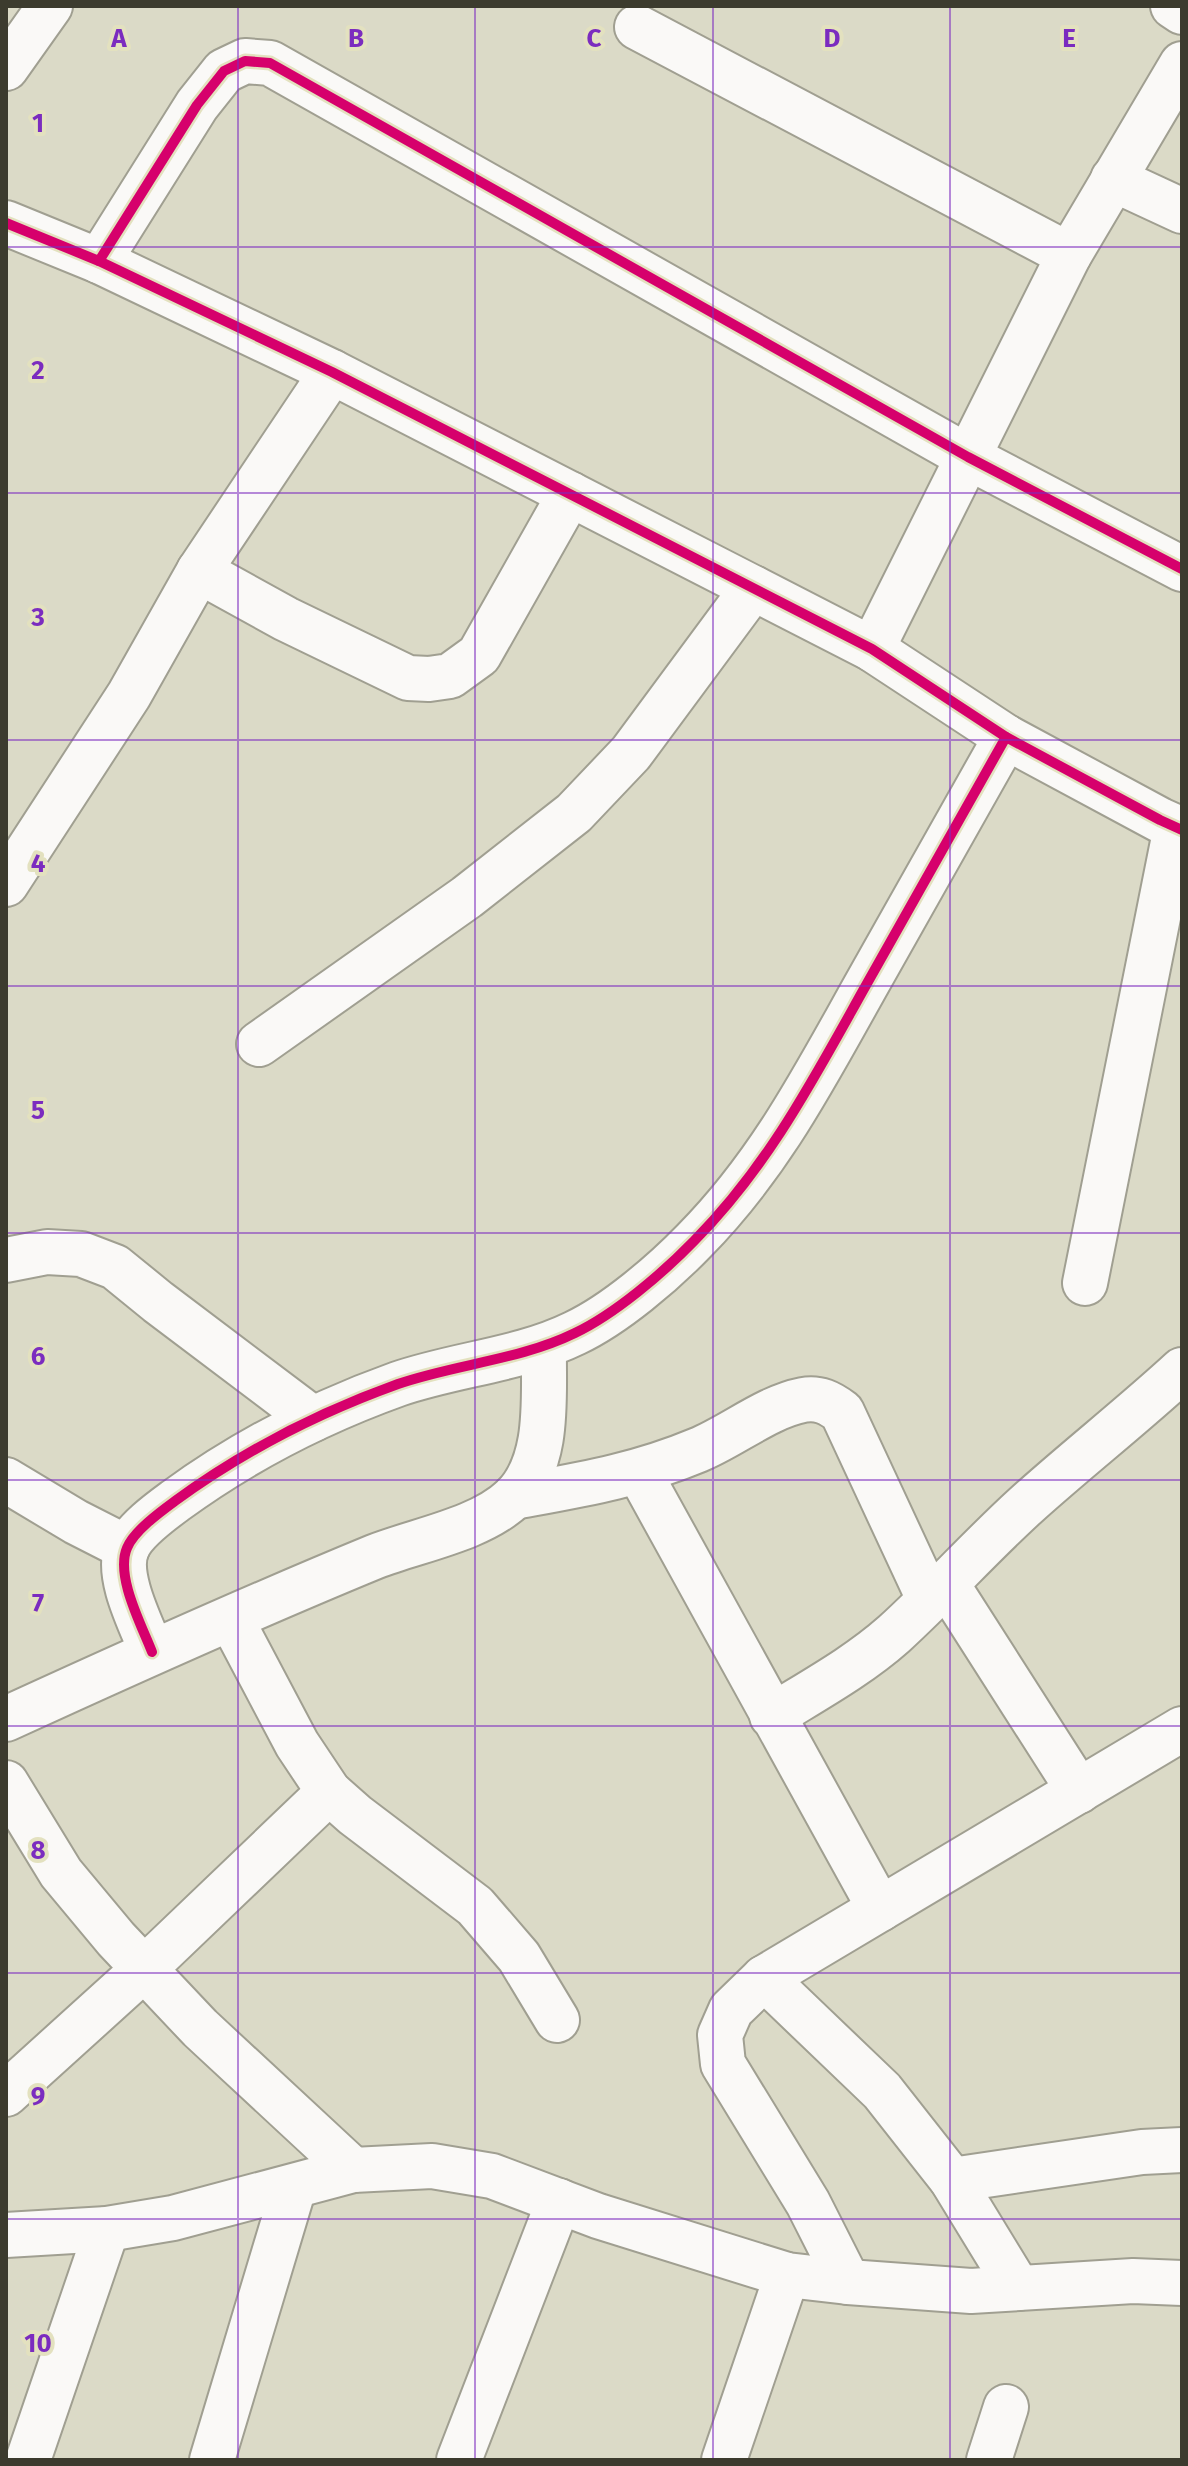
<svg xmlns="http://www.w3.org/2000/svg" width="1188" height="2466" font-family="'Fira Sans',sans-serif">
<style>
.lines{fill:none;stroke-linecap:round;stroke-linejoin:round}
.minor-casing{stroke:#a09f91;stroke-width:48}
.minor{stroke:#faf9f7;stroke-width:44}
.cycleway-casing{stroke:#e3e1bf;stroke-width:15}
.cycleway{stroke:#d6006c;stroke-width:10}
.grid{fill:none;stroke:#7b2cbf;stroke-width:2;stroke-opacity:0.55}
.grid-label{font-size:26px;text-anchor:middle;font-weight:bold;fill:#7b2cbf;stroke:#e3e1bf;stroke-width:8;stroke-linejoin:round;paint-order:stroke}
</style>
<rect width="100%" height="100%" fill="#dbdac7"/>
<g class="lines">
<g class="minor-casing">
<g id="minor">
<polyline points="1173,6 1182,12"/>
<polyline points="637,27 1069,255"/>
<polyline points="6,68 50,6"/>
<polyline points="1113,179 1182,211"/>
<polyline points="6,223 99,261 332,372 872,649 1006,737 1160,820 1182,830"/>
<polyline points="99,261 197,105 224,71 245,61 270,63 968,457 1182,569"/>
<polyline points="199,571 286,619 408,678 429,679 450,676 479,655 570,494"/>
<polyline points="872,649 1069,255 1182,64"/>
<polyline points="6,884 129,695 199,571 332,372"/>
<polyline points="259,1044 467,897 574,813 631,753 753,588"/>
<polyline points="6,1260 47,1252 81,1254 115,1267 158,1302 313,1419"/>
<polyline points="1085,1283 1176,827"/>
<polyline points="639,1472 880,1909"/>
<polyline points="6,1480 76,1522 127,1548"/>
<path d="M514,1497C579,1485 636,1476 698,1450C732,1436 767,1407 803,1400C819,1397 830,1403 842,1412L929,1599"/>
<polyline points="946,1583 1079,1791"/>
<polyline points="231,1619 297,1744 329,1792 355,1815 475,1906 519,1957 557,2020"/>
<path d="M152,1652C142,1626 115,1576 127,1548C134,1531 160,1512 175,1501C242,1452 320,1412 398,1384C456,1364 520,1360 575,1333C615,1314 663,1273 694,1241C769,1165 813,1080 865,987C912,904 959,821 1006,737"/>
<path d="M772,1716C814,1690 858,1666 894,1634C939,1593 980,1547 1025,1506C1077,1459 1131,1417 1182,1370"/>
<path d="M6,1719C128,1663 250,1608 374,1557C417,1540 479,1530 513,1498C551,1461 543,1395 544,1347"/>
<polyline points="6,1783 61,1873 116,1939 200,2028 353,2170"/>
<polyline points="764,1978 882,2091 952,2180 1018,2288"/>
<polyline points="6,2094 144,1969 329,1792"/>
<polyline points="952,2180 1142,2152 1182,2150"/>
<polyline points="6,2235 107,2229 173,2218 353,2170 432,2166 492,2176 598,2216 787,2275 848,2282 971,2291 1133,2281 1182,2283"/>
<polyline points="848,2282 808,2203 723,2064 720,2035 731,2010 764,1978 1182,1729"/>
<polyline points="28,2460 107,2229"/>
<polyline points="212,2460 294,2187"/>
<polyline points="459,2460 559,2201"/>
<polyline points="724,2460 787,2275"/>
<polyline points="989,2460 1006,2407"/>
</g>
</g>
<use href="#minor" class="minor"/>
<g class="cycleway-casing">
<g id="cycleway">
<polyline points="6,223 99,261 332,372 872,649 1006,737 1160,820 1182,830"/>
<polyline points="99,261 197,105 224,71 245,61 270,63 968,457 1182,569"/>
<path d="M152,1652C142,1626 115,1576 127,1548C134,1531 160,1512 175,1501C242,1452 320,1412 398,1384C456,1364 520,1360 575,1333C615,1314 663,1273 694,1241C769,1165 813,1080 865,987C912,904 959,821 1006,737"/>
</g>
</g>
<use href="#cycleway" class="cycleway"/>
</g>
<path class="grid" d="M238,6V2460M475,6V2460M713,6V2460M950,6V2460M6,247H1182M6,493H1182M6,740H1182M6,986H1182M6,1233H1182M6,1480H1182M6,1726H1182M6,1973H1182M6,2219H1182"/>
<g class="grid-label">
<text x="119" y="47">A</text>
<text x="356" y="47">B</text>
<text x="594" y="47">C</text>
<text x="832" y="47">D</text>
<text x="1069" y="47">E</text>
<text x="38" y="132">1</text>
<text x="38" y="379">2</text>
<text x="38" y="626">3</text>
<text x="38" y="872">4</text>
<text x="38" y="1119">5</text>
<text x="38" y="1365">6</text>
<text x="38" y="1612">7</text>
<text x="38" y="1859">8</text>
<text x="38" y="2105">9</text>
<text x="38" y="2352">10</text>
</g>
<rect width="1188" height="2466" fill="none" stroke="#3c3b2e" stroke-width="16"/>
</svg>
